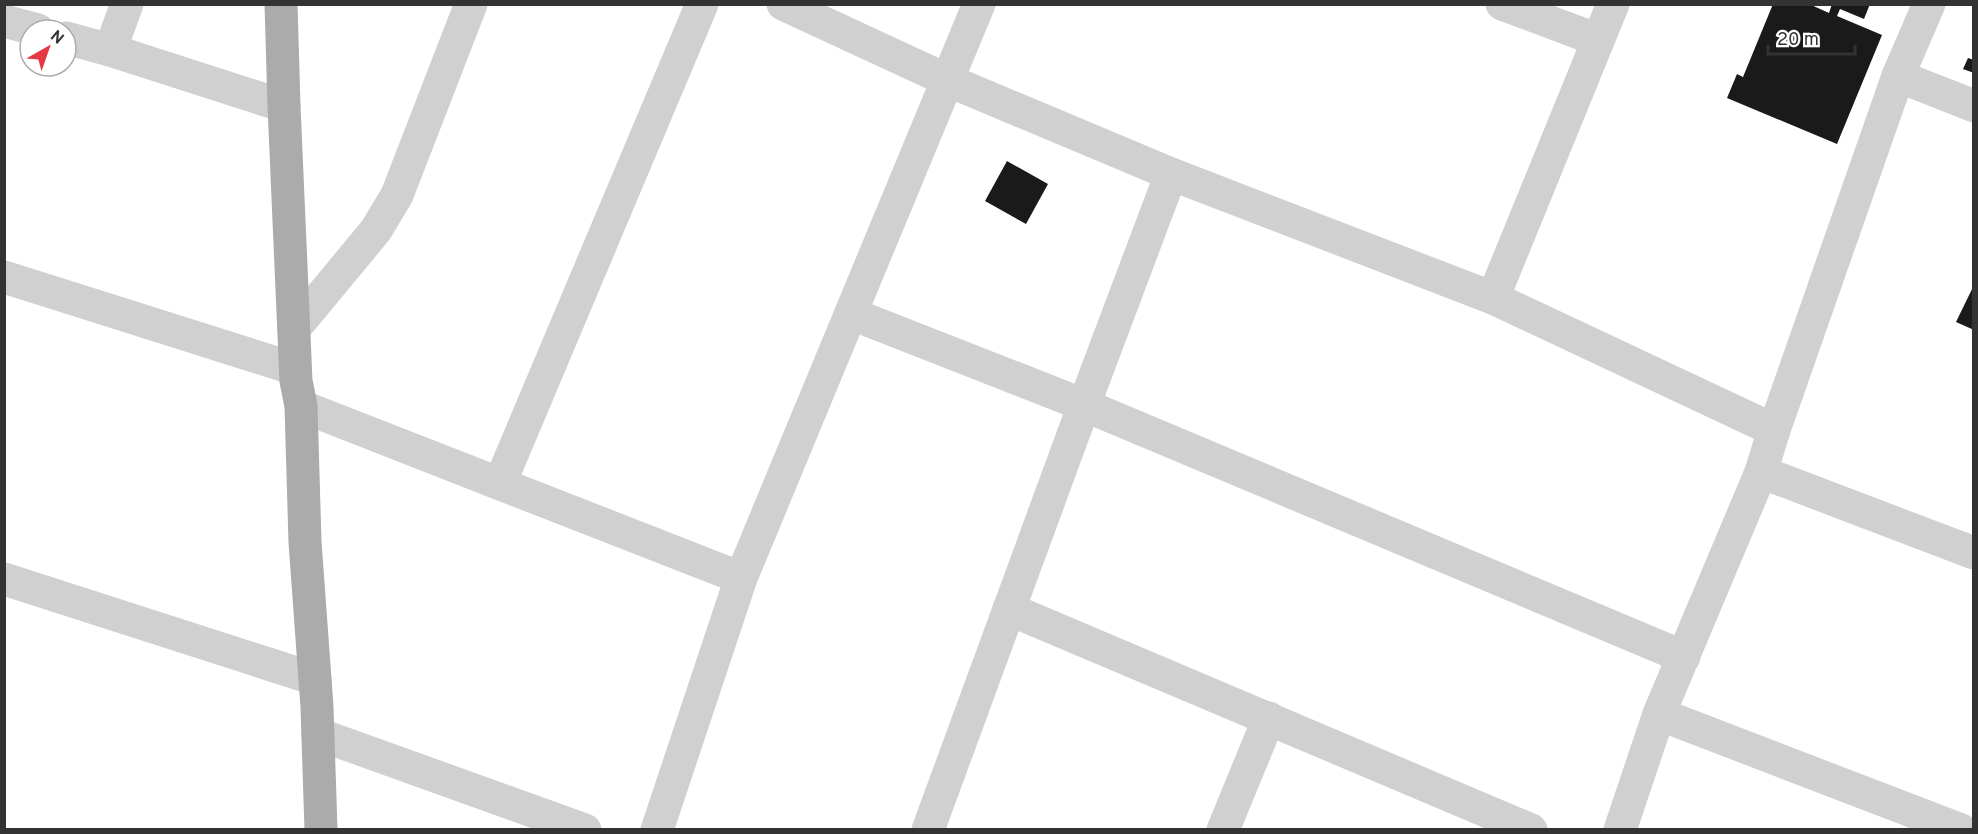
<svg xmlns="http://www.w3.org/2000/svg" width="1978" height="834" font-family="Overpass,sans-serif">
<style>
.building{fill:#1a1a1a}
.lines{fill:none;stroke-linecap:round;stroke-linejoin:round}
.street{stroke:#d0d0d0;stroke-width:33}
.primary{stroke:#ababab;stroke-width:33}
</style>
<rect width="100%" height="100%" fill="#fff"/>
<g class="building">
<polygon points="1773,4 1809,4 1829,13 1832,4 1870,4 1864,19 1840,9 1837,16 1882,35 1837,144 1727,98 1737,74 1743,77"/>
<polygon points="1968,58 1974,60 1974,73 1963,69"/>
<polygon points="1007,161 1048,184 1026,224 985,201"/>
<polygon points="1974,285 1974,330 1956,322"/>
</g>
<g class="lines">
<g class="street">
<polyline points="783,4 947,80 1171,174 1493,298 1774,430"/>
<polyline points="1502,4 1598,40"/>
<polyline points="4,21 38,30"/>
<polyline points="66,38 110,50 284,106"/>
<polyline points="110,50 127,4"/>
<polyline points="1898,76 1974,106"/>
<polyline points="4,277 295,369"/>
<polyline points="1493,298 1613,4"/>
<polyline points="852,314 1084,405 1684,657"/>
<polyline points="294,329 376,230 397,195 471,4"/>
<polyline points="301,406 741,578"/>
<polyline points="1761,472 1974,553"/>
<polyline points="500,483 702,4"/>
<polyline points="4,579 315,679"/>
<polyline points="1009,609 1531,830"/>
<polyline points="1659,714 1961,830"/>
<polyline points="318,734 585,830"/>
<polyline points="657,830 741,578 979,4"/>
<polyline points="928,830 1084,405 1171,174"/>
<polyline points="1223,830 1269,718"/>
<polyline points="1620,830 1659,714 1761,472 1774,430 1898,76 1929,4"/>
</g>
<polyline class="primary" points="281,4 284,106 296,381 301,406 305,542 317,707 321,830"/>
</g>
<rect width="1978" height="834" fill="none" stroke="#333333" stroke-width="12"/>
<g transform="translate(48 48) rotate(40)"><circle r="28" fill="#ffffff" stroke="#adadad" stroke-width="1.5"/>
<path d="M0-4.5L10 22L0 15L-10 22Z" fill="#e63946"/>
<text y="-9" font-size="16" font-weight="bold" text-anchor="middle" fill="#333333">N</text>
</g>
<path d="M1768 45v9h87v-9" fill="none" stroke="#333333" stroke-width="3"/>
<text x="1777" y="45" font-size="18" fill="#333333" stroke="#ffffff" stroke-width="4.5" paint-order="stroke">20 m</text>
</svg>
